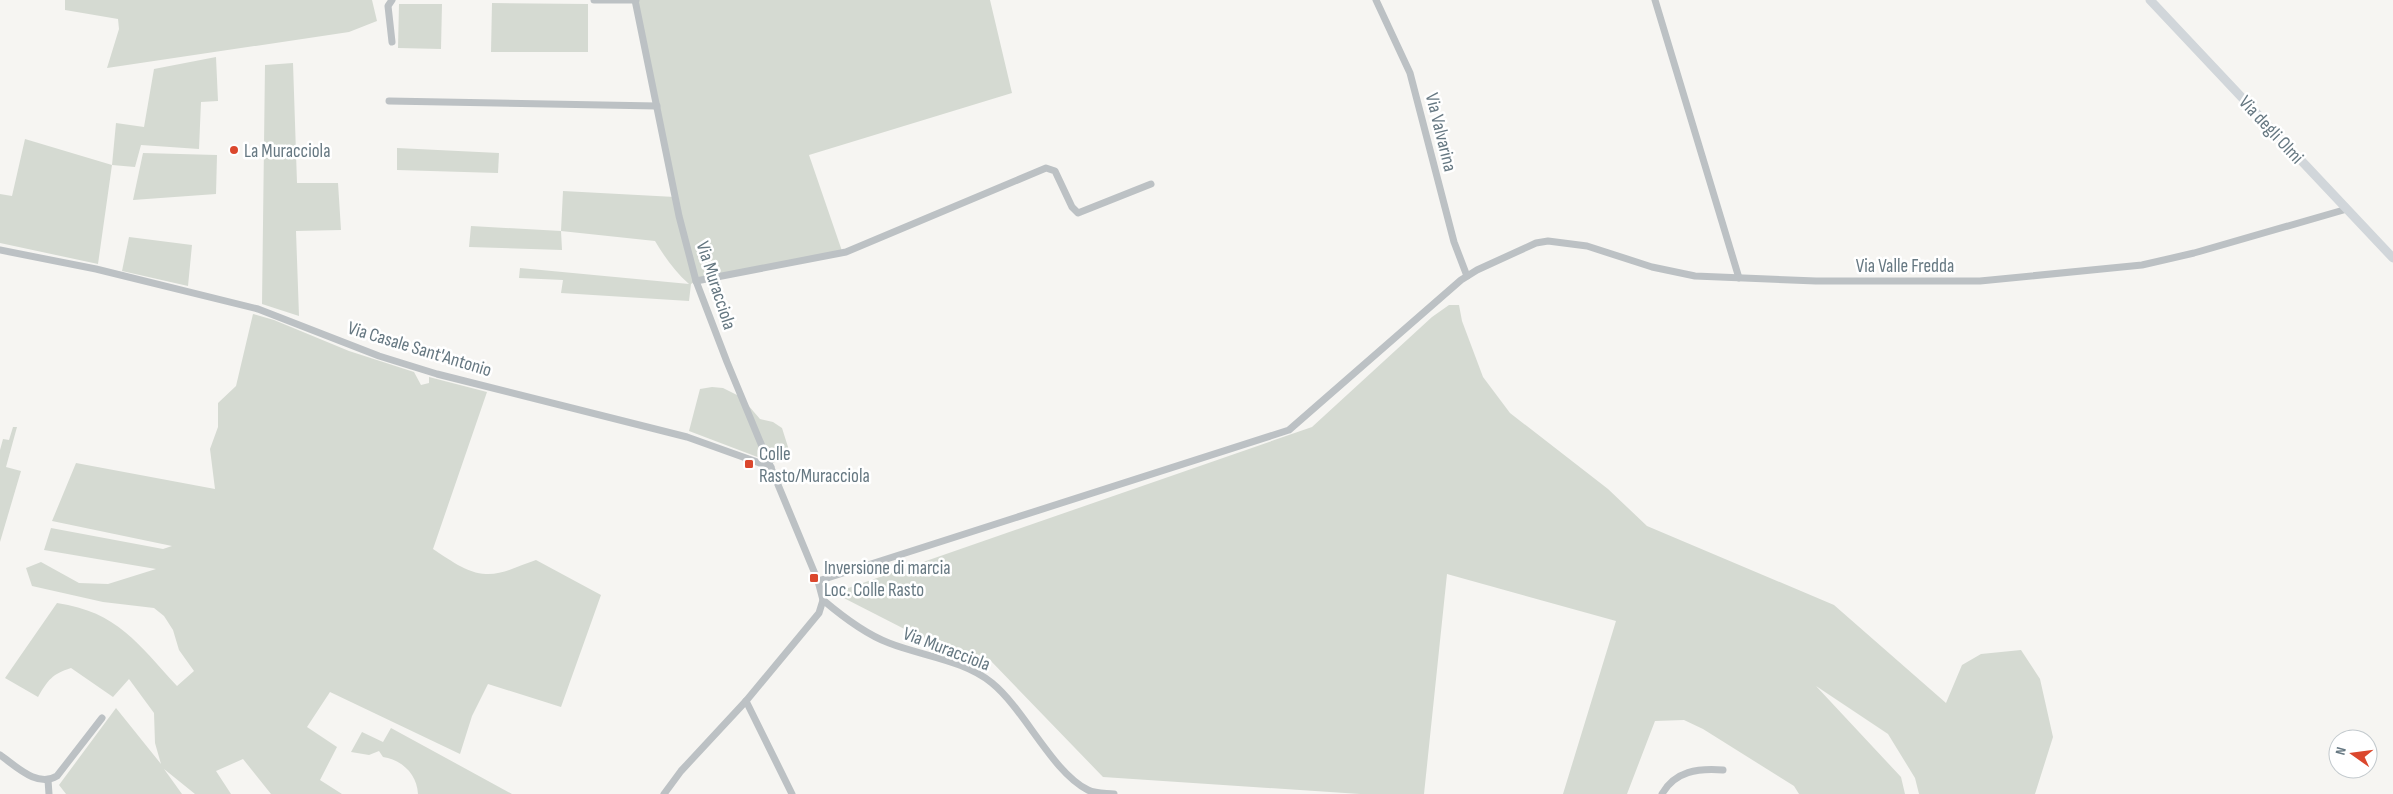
<svg xmlns="http://www.w3.org/2000/svg" width="2393" height="794" font-family="'Sofia Sans Condensed',sans-serif">
<style>
.green{fill:#d5dad2}
.lines{fill:none;stroke-linecap:round;stroke-linejoin:round}
.street{stroke:#bcc1c4;stroke-width:7}
.secondary{stroke:#d1d6da;stroke-width:9}
.poi-dot{fill:#db472d;stroke:#fff;stroke-width:2}
.labels{text-anchor:middle;stroke-width:5;stroke-linejoin:round;paint-order:stroke}
.street-label{font-size:19px;fill:#667882;stroke:#fff}
.poi-label{font-size:19px;fill:#667882;stroke:#fff;text-anchor:start}
</style>
<rect width="100%" height="100%" fill="#f6f5f2"/>
<g class="green">
<polygon points="65,0 372,0 377,21 349,32 107,68 119,29 118,19 65,10"/>
<path d="M635,0H990L1012,93L809,155L842,251L696,281L691,284L689,301L561,293L563,280L519,278L520,268L689,284C675,272 664,256 655,241L561,231L562,250L469,247L471,226L561,231L563,191L675,197Z"/>
<polygon points="492,3 588,4 588,52 491,52"/>
<polygon points="399,4 442,4 441,49 398,48"/>
<polygon points="216,57 218,101 201,102 199,149 141,145 135,167 112,165 98,264 0,243 0,194 12,196 25,139 112,165 116,123 144,127 154,69"/>
<polygon points="293,63 297,183 338,183 341,230 296,231 299,316 262,304 265,65"/>
<polygon points="397,148 499,153 498,173 397,170"/>
<polygon points="143,153 217,155 216,194 133,200"/>
<polygon points="129,237 192,245 188,286 122,271"/>
<polygon points="1449,305 1459,305 1462,321 1483,377 1510,413 1608,489 1647,526 1834,605 1946,703 1962,665 1981,654 2021,650 2040,679 2053,737 2035,794 1919,794 1915,778 1888,734 1816,686 1901,777 1905,794 1799,794 1794,786 1703,729 1684,720 1655,721 1627,794 1563,794 1616,621 1447,574 1424,794 1360,794 1103,777 990,660 922,638 834,593 1312,427 1432,317"/>
<path d="M253,314L274,320L349,351L414,372L421,385L429,383V377L487,392L433,549C447,558 468,574 486,574C503,575 520,565 536,560L601,595L561,707L488,684L472,716L460,754L330,692L307,727L337,747L320,780L342,794H271L243,759L216,771L231,794H195L164,769L182,794H66L59,785L116,708L161,764L155,743L154,713L129,679L113,697L71,668C52,674 48,680 38,697L5,678L57,603C118,612 138,644 177,686L194,671L179,650L173,630L164,616L154,608L103,602L32,586L26,568L41,562L79,583L108,584L156,569L44,550L51,528L163,549L172,546L52,521L76,463L215,489L210,449L218,427V403L236,386Z"/>
<polygon points="712,387 723,388 741,397 760,419 773,422 782,428 788,447 787,455 773,463 689,431 700,389"/>
<polygon points="13,427 17,427 6,467 21,471 0,542 0,450 3,439 9,440"/>
<path d="M391,728L512,794H418C417,774 402,760 383,757L379,751L369,755L351,752L362,732L383,742Z"/>
</g>
<g class="lines">
<g class="street">
<polyline points="392,0 388,6 392,42"/>
<polyline points="594,0 636,0"/>
<polyline points="635,0 679,216 696,281 727,362 818,581 823,600 819,613 746,701 681,771 664,794"/>
<polyline points="1376,0 1410,73 1454,242 1467,276"/>
<polyline points="1655,0 1739,278"/>
<polyline points="389,101 657,106"/>
<polyline points="0,250 96,269 258,309 379,356 437,374 687,437 771,467"/>
<polyline points="696,281 846,252 1046,168 1055,171 1072,207 1078,213 1151,184"/>
<polyline points="818,581 1289,430 1461,280 1477,270 1536,243 1548,241 1587,246 1652,267 1695,276 1816,281 1980,281 2142,265 2194,253 2347,209"/>
<path d="M823,600C843,617 865,634 889,643C922,656 964,660 992,683C1025,710 1052,772 1088,790C1096,794 1106,793 1114,794"/>
<polyline points="746,701 792,794"/>
<path d="M0,755C16,766 37,788 57,776L102,718"/>
<polyline points="48,780 49,794"/>
<path d="M1662,794C1675,771 1698,768 1723,770"/>
</g>
<polyline class="secondary" points="2150,0 2393,258"/>
</g>
<g class="poi-dot">
<circle cx="234" cy="150" r="5"/>
<rect x="744" y="459" width="10" height="10" rx="2.5"/>
<rect x="809" y="573" width="10" height="10" rx="2.5"/>
</g>
<g class="labels">
<g class="street-label">
<text transform="translate(2272 129) rotate(47)" y="7">Via degli Olmi</text>
<text transform="translate(1442 132) rotate(76)" y="7">Via Valvarina</text>
<text x="1905" y="272">Via Valle Fredda</text>
<text transform="translate(717 285) rotate(72)" y="7">Via Muracciola</text>
<text transform="translate(420 348) rotate(17)" y="7">Via Casale Sant'Antonio</text>
<text transform="translate(947 648) rotate(21)" y="7">Via Muracciola</text>
</g>
<g class="poi-label">
<text x="244" y="157">La Muracciola</text>
<text x="759" y="460">Colle<tspan x="759" dy="22">Rasto/Muracciola</tspan></text>
<text x="824" y="574">Inversione di marcia<tspan x="824" dy="22">Loc. Colle Rasto</tspan></text>
</g>
</g>
<g transform="translate(2353 754) rotate(284)"><circle r="24" fill="#ffffff" stroke="#c2c9cd"/>
<path d="M0-4L9 19L0 12L-9 19Z" fill="#db472d"/>
<text y="-8" font-size="14" font-weight="bold" text-anchor="middle" fill="#667882">N</text>
</g>
</svg>
